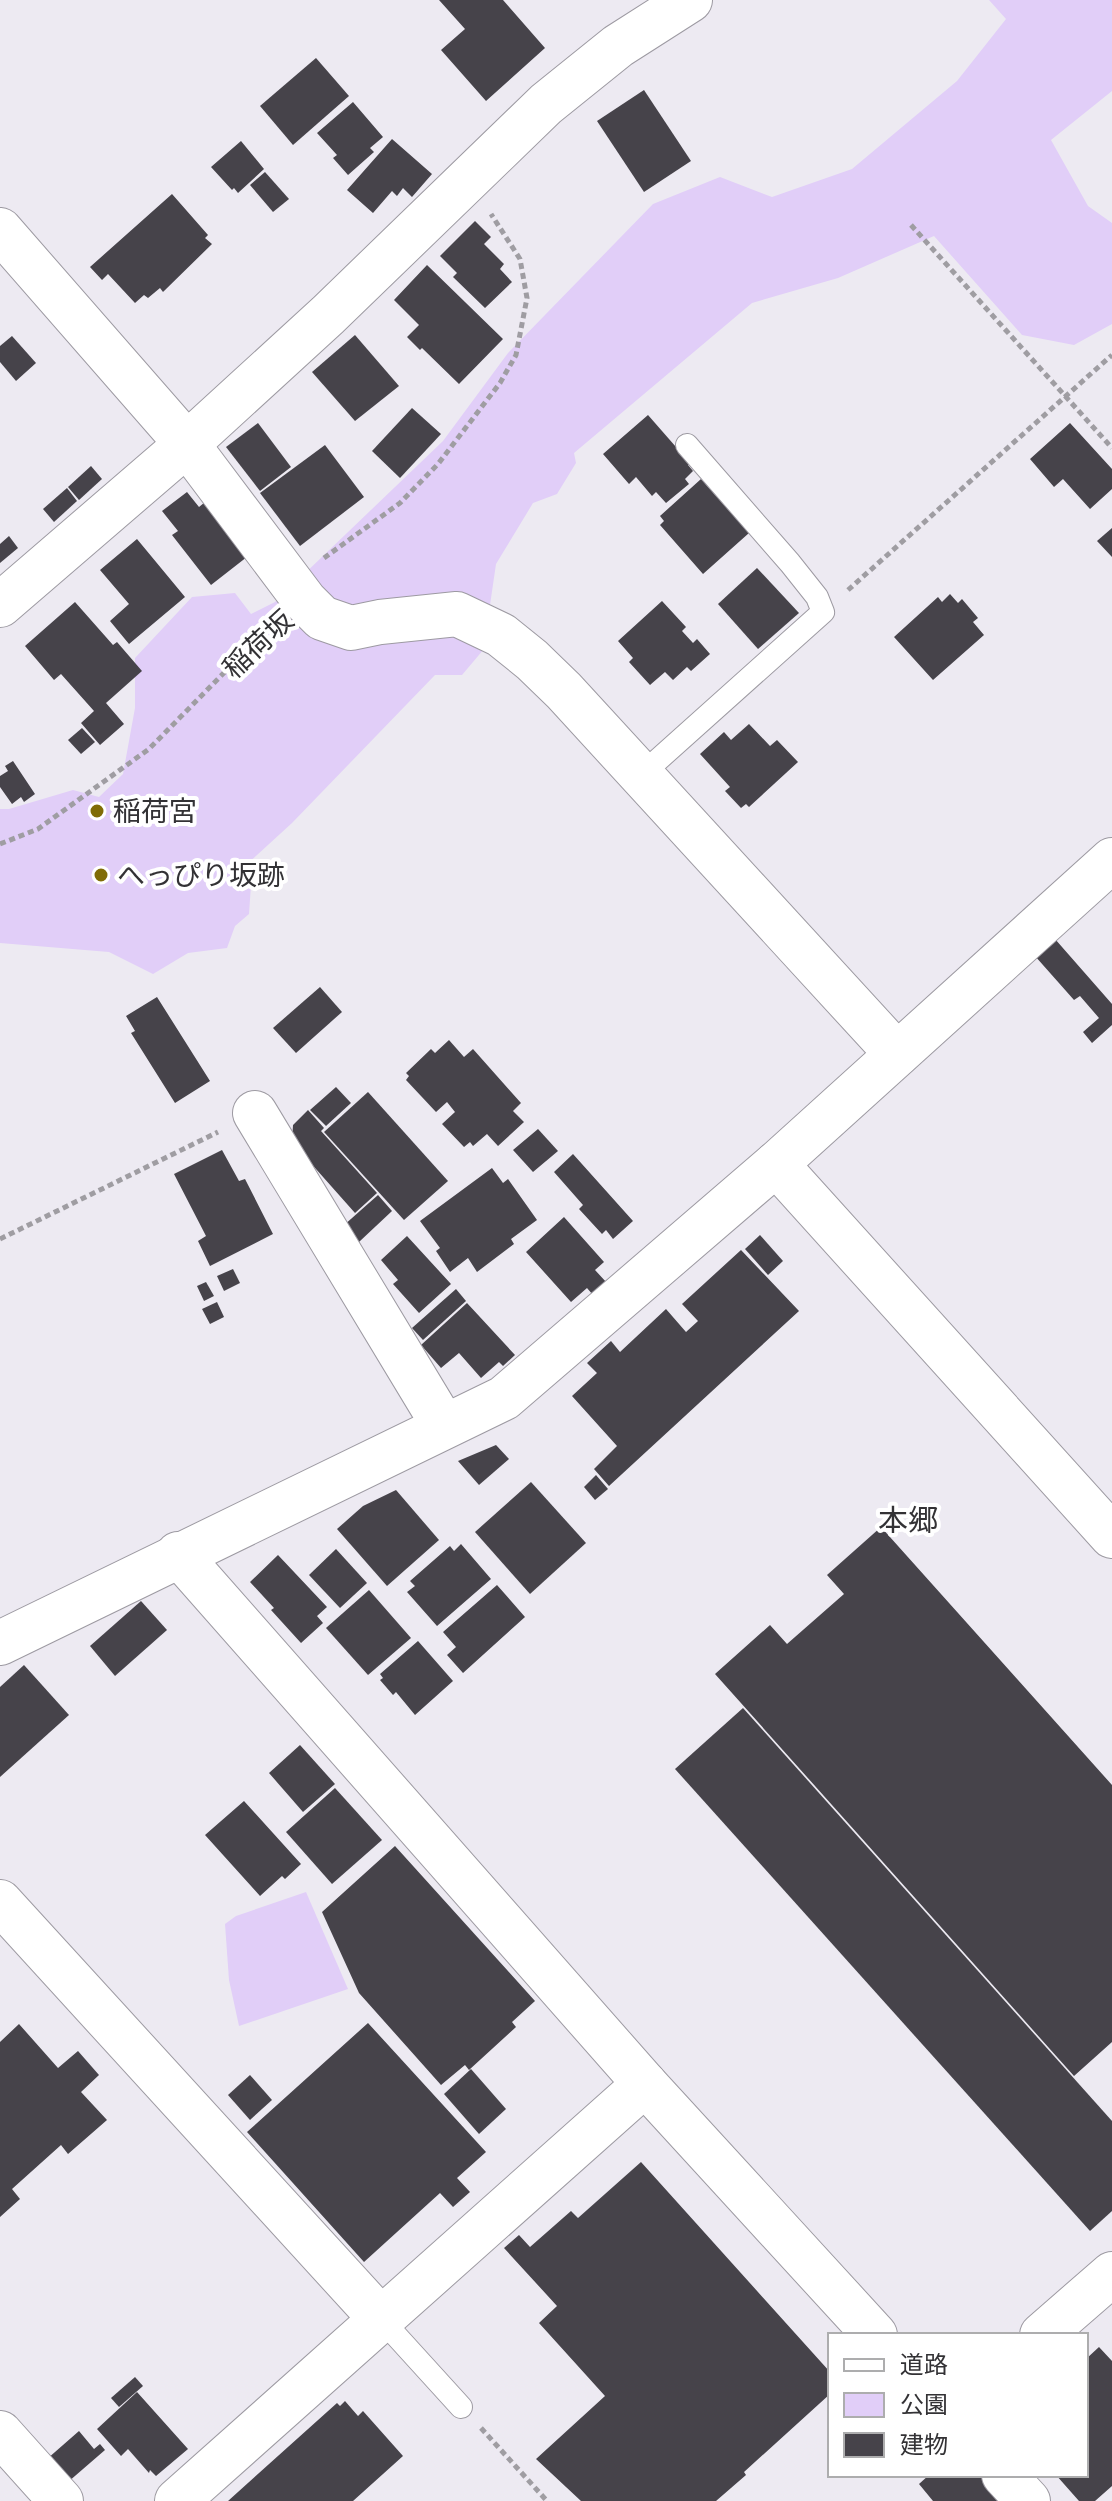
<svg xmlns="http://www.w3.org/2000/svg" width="1112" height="2501" font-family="Lato,'Noto Sans JP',sans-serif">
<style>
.green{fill:#e1cef8}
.building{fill:#46434a}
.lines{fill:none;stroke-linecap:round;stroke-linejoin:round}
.service-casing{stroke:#9d9aa2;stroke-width:24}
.minor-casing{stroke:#9d9aa2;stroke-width:46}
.path{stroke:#9f9da2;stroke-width:5;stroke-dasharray:6 4;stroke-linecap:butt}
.service{stroke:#fff;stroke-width:22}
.minor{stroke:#fff;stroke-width:44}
.poi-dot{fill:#806c06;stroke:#fff;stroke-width:3}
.labels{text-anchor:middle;stroke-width:8;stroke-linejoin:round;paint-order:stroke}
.street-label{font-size:28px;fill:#333235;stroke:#fff}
.poi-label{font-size:28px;fill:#333235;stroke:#fff;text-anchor:start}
.neighbourhood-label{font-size:30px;fill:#333235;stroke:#fff}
</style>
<rect width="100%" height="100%" fill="#edeaf2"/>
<g class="green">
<polygon points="989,0 1112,0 1112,91 1051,140 1088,206 1112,223 1112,324 1074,345 1022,335 934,236 838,278 752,303 574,453 576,463 557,494 533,503 496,564 490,605 483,624 484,649 462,675 435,675 292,823 245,866 251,885 249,914 235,926 227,948 188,953 153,974 109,952 0,943 0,809 9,809 73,790 99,797 123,774 135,708 135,658 192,597 235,593 251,614 275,602 443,441 508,353 653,204 720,177 772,197 852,169 957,81 1006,19"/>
<polygon points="306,1892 348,1989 239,2026 229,1980 225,1924 236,1916"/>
</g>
<g class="building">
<polygon points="439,0 503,0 545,48 486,101 441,50 465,29"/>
<polygon points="316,58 349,96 293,145 260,106"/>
<polygon points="644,90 691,161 644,192 597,121"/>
<polygon points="353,102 383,137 370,148 374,152 348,175 333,158 337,155 317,133"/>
<polygon points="392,139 432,174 412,197 403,188 397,196 392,191 373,213 347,190"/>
<polygon points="241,141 264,169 238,193 234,188 232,190 211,167"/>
<polygon points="265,172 289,199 273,212 250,185"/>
<polygon points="172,194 208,235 205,238 212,244 163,292 160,288 148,298 144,295 135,303 108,274 102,280 90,267"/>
<polygon points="475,221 491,237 484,244 504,264 500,269 512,282 485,308 453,277 457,273 440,256"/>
<polygon points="427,265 503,339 459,384 422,348 420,350 407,337 419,325 394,300"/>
<polygon points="355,335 399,386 355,421 312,372"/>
<polygon points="12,336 36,363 16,381 0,362 0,346"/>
<polygon points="412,408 441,434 400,478 372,451"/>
<polygon points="648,415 690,463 688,465 693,471 685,479 689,484 666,503 656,492 652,496 636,477 629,484 603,454"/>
<polygon points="258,423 291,467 260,491 226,447"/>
<polygon points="1070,423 1112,469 1112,489 1090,509 1063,479 1054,487 1030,459"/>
<polygon points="325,445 364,497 300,546 260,493"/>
<polygon points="91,466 102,479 79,500 68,487"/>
<polygon points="701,479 749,533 703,574 660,525 664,521 660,516"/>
<polygon points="67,488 77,501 54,522 43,509"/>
<polygon points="187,492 199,507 210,498 252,553 211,585 172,535 178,531 162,511"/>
<polygon points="1112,528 1112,557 1097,541"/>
<polygon points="9,536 18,548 0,563 0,544"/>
<polygon points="137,539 185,597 129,644 110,621 129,604 100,570"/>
<polygon points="757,568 799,613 758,649 718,604"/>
<polygon points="950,594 958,603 962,599 978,618 973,622 984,635 933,680 894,637 938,597 942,602"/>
<polygon points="662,601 686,627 682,631 693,643 697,639 710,654 691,671 687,667 673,680 665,672 650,685 629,662 633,658 618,641"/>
<polygon points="75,602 113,645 117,642 142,671 106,703 124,724 100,745 81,723 94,711 61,674 54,680 25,646"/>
<polygon points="749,724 770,746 777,740 798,762 749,807 746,804 741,808 725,791 730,787 700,754 724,732 731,740"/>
<polygon points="82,728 95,742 81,754 68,740"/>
<polygon points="13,761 35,794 24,802 21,797 12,804 0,787 0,776 8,771 5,766"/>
<polygon points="1055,939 1112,1004 1112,1025 1092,1043 1083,1032 1099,1018 1080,996 1074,1000 1035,956"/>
<polygon points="320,987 342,1012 296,1053 273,1028"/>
<polygon points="157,997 210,1081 175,1103 131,1033 135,1031 126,1016"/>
<polygon points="449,1040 464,1057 473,1049 521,1103 513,1111 524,1122 498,1146 487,1134 473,1146 470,1142 464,1147 442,1124 455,1112 447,1102 436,1112 406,1080 409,1076 406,1073 431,1049 435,1053"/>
<polygon points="336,1087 351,1103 326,1126 310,1110"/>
<polygon points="368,1092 448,1181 404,1220 324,1132"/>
<polygon points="308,1110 324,1128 321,1131 377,1193 355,1213 292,1142 293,1125"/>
<polygon points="538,1129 558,1151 533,1172 513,1150"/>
<polygon points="222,1150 239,1181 245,1179 273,1234 210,1266 198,1241 206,1236 174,1174"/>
<polygon points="573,1154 633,1221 613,1239 606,1230 602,1234 579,1209 583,1205 554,1172"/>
<polygon points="492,1168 503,1183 508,1179 537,1220 511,1239 514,1244 477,1272 468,1258 450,1272 436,1251 440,1248 420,1221"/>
<polygon points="378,1195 392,1211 359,1242 343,1226"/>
<polygon points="564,1217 604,1262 595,1270 607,1283 593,1295 587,1288 571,1302 526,1252"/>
<polygon points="760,1235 783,1261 768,1275 745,1249"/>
<polygon points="407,1236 451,1284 419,1313 393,1284 398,1280 381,1260"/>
<polygon points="741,1250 799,1311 609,1486 594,1469 617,1446 572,1396 597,1373 587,1363 611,1341 620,1352 666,1309 686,1332 698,1321 682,1304"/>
<polygon points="233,1269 240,1283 224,1291 217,1276"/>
<polygon points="206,1282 214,1296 204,1301 197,1286"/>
<polygon points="456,1289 466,1301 423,1340 412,1328"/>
<polygon points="217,1302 224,1317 210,1324 202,1309"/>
<polygon points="467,1303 515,1355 503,1366 499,1362 481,1378 459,1353 441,1368 421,1345"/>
<polygon points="496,1445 509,1459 479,1485 458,1461"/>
<polygon points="596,1475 608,1489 595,1500 584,1487"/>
<polygon points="531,1482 586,1543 530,1594 475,1532"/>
<polygon points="396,1490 439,1540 387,1586 337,1529 363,1506"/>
<polygon points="881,1527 1112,1785 1112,2042 1074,2076 715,1674 770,1625 787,1644 844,1594 827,1575"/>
<polygon points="461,1544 491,1579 437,1626 407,1592 415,1586 410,1581 450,1546 454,1551"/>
<polygon points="336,1549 367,1583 340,1608 309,1575"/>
<polygon points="278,1555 327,1607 317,1616 323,1623 301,1643 271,1610 274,1608 250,1582"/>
<polygon points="497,1585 525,1617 463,1673 447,1655 456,1647 443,1632"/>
<polygon points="369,1590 411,1638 368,1675 326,1628"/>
<polygon points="141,1601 167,1630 115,1676 90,1646"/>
<polygon points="418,1641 453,1681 415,1715 396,1692 393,1695 380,1680 383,1678 380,1674"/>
<polygon points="24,1665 69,1715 0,1777 0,1687"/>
<polygon points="743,1708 1112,2121 1112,2211 1090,2231 675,1769"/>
<polygon points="300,1745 335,1784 303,1812 269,1773"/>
<polygon points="335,1788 382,1840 332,1884 286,1832"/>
<polygon points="244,1801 301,1864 285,1879 282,1876 260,1896 205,1835"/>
<polygon points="395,1846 535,2001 512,2022 516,2027 469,2070 465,2065 441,2085 359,1993 322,1912"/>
<polygon points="368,2023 486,2152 457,2178 470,2192 453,2207 440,2193 364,2262 247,2132"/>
<polygon points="19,2024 58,2068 78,2051 99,2075 81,2092 107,2120 68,2154 61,2145 12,2189 20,2199 0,2217 0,2042"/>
<polygon points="471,2069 506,2109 479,2134 444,2094"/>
<polygon points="250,2075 272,2100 250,2120 228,2095"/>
<polygon points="641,2162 830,2372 830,2394 744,2472 746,2475 716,2501 581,2501 536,2459 605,2396 539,2323 557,2306 504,2248 519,2235 530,2247 571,2211 578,2218"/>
<polygon points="1099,2347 1112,2361 1112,2486 1095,2501 1079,2501 1056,2475 1086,2475 1086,2359"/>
<polygon points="135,2377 143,2386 119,2407 111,2398"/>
<polygon points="137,2392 188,2449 156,2476 150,2470 149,2473 128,2449 121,2456 97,2429"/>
<polygon points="345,2401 358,2416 363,2411 403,2456 353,2501 228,2501 337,2403 340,2406"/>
<polygon points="79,2431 94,2449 100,2444 105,2450 68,2482 47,2459"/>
<polygon points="929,2475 979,2475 1009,2501 933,2501 919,2484"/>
</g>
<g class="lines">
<g class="service-casing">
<g id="service">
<polyline points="641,775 823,612 817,597 790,563 687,445"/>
<polyline points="381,2319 461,2407"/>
</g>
</g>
<g class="minor-casing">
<g id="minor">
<polyline points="0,230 187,444 305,601 322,618 351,628 380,622 457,614 501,635 532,660 564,691 897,1054"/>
<polyline points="0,605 187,444 328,315 546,104 618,46 690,0"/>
<polyline points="255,1113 444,1426"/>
<polyline points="776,1164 1112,1536"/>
<polyline points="178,1554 645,2084 875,2335"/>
<polyline points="0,1643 504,1398 776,1164 1112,860"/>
<polyline points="0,1902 381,2319"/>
<polyline points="1042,2335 1112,2274"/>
<polyline points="0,2433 61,2501"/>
<polyline points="1004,2475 1028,2501"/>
<polyline points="177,2501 645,2084"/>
</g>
</g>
<g class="path">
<polyline points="911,225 1112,448"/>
<polyline points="324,558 400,503 438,464 500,383 516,355 527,298 520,259 491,214"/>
<polyline points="848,590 1112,355"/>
<polyline points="0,844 38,829 149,749 270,626"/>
<polyline points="0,1239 218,1132"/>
<polyline points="481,2428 547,2501"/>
</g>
<use href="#service" class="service"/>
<use href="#minor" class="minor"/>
</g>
<g class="poi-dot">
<circle cx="97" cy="811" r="8"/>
<circle cx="101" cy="875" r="8"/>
</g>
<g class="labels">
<g class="street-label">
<text transform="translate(258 644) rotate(-43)" y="10">稲荷坂</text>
</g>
<g class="poi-label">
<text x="113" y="821">稲荷宮</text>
<text x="117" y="885">へっぴり坂跡</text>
</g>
<g class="neighbourhood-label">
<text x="908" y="1531">本郷</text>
</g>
</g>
<rect x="828" y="2333" width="260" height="144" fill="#ffffff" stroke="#adadae" stroke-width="2"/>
<rect x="844" y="2359" width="40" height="12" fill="#ffffff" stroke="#adadae" stroke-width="2"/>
<text x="900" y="2373" font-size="24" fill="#333235">道路</text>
<rect x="844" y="2393" width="40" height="24" fill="#e1cef8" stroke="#adadae" stroke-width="2"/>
<text x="900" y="2413" font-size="24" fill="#333235">公園</text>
<rect x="844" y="2433" width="40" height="24" fill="#46434a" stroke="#adadae" stroke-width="2"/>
<text x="900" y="2453" font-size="24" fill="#333235">建物</text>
</svg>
